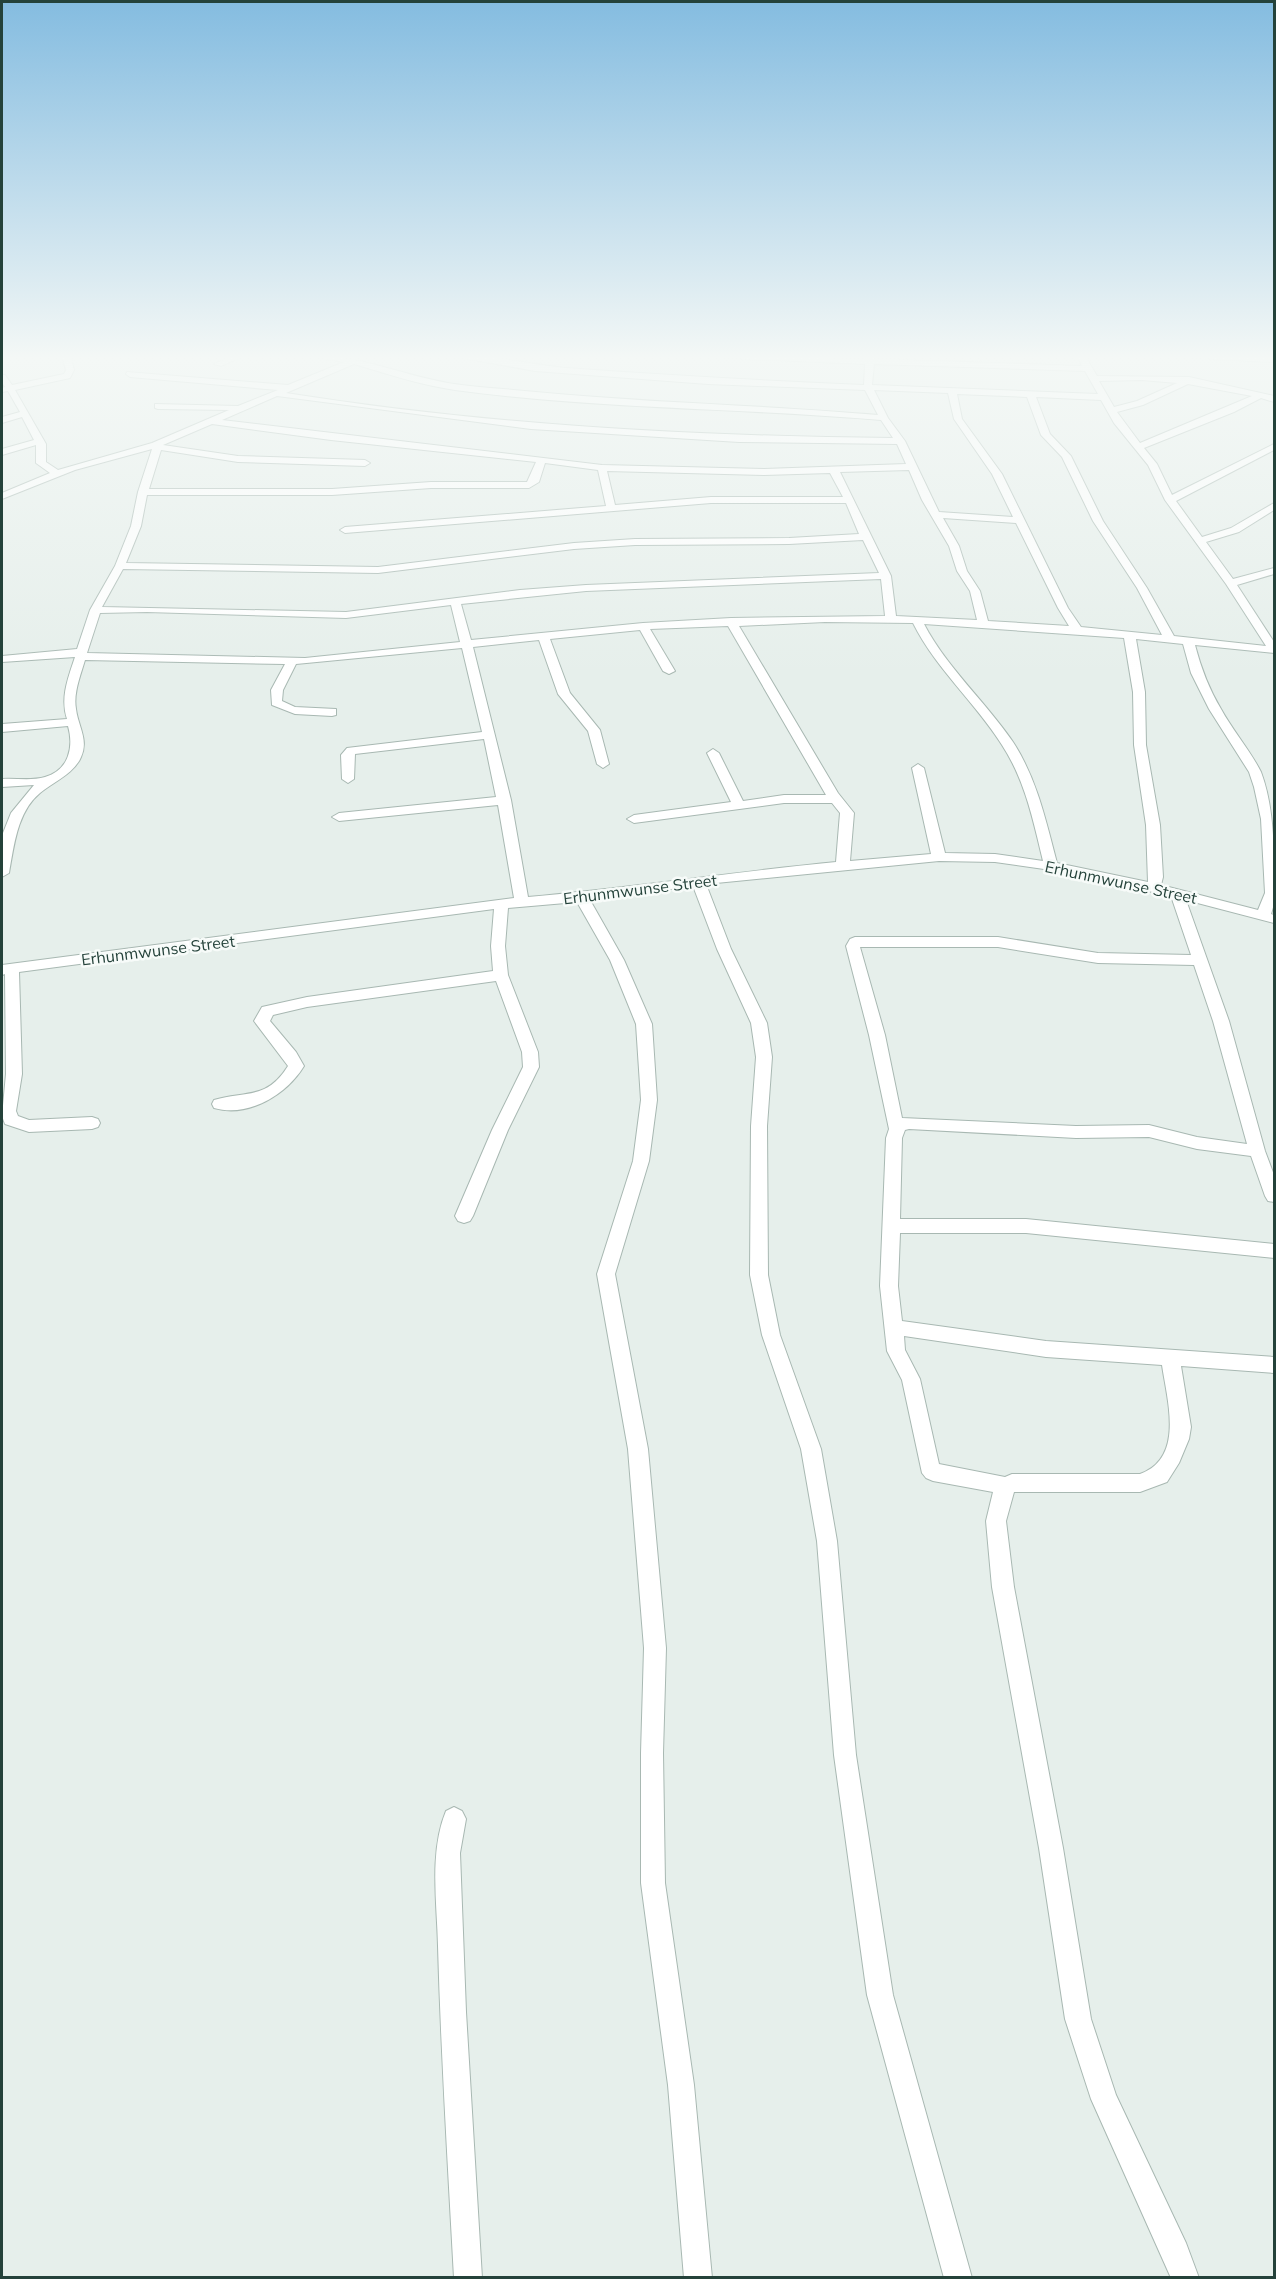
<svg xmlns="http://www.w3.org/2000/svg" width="1276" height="2279" font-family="Mulish,sans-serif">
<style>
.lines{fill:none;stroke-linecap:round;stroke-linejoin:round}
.minor-casing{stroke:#a8b8b2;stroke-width:2}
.minor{fill:#fff;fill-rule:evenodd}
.labels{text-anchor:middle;stroke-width:5;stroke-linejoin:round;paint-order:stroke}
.street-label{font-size:16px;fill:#24423a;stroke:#f7fbf9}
</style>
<rect width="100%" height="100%" fill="#e6efeb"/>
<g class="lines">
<g class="minor-casing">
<g id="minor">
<path d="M62,356H70L74,370L70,378L15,390L46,444V462L58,470L152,443L229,410L158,409L155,408V404L238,406L278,390L130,377L126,374L127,372L288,385L344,362L320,358L316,356C364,356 407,377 454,384C481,388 509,389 536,392C650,403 764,405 878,415L865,390L708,384L535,371L452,356C483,353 532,365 566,368C665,375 764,381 864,385L865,364L724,358L720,356L866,359V356H874V359L1082,366L1077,356H1085L1097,376L1189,377L1274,396V402L1261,398L1234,412L1144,448L1157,464L1172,495L1274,444V450L1176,501L1202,537L1231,528L1274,503V510L1239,532L1206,542L1233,579L1274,568V574L1237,585L1274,642V653L1195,645C1201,668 1209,689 1221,709C1233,731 1250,750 1261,772C1276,812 1274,861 1274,904L1271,914L1274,915V923L1186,900L1229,1021L1265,1151L1274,1175V1202L1268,1201L1265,1196L1251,1156L1197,1149L1149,1137L1076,1138L909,1129L905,1130L902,1138L900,1219H1026L1274,1244V1258L1026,1233H900L898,1286L902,1321L1046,1341L1274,1357V1373L1181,1366L1191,1427L1189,1439L1179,1463L1167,1482L1140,1492H1014L1006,1521L1014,1587L1063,1848L1091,2019L1116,2095L1186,2243L1199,2278H1171L1091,2099L1065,2019L1039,1848L992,1587L986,1521L993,1492L933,1481L926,1478L922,1473L902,1380L887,1351L880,1286L886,1138L889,1129L869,1035L846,946L850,939L855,937H998L1098,953L1191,955L1171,896L1051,870L995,862L939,861L706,884L731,949L767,1023L772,1057L767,1126L768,1275L780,1335L821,1449L837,1541L856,1755L893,1995L972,2278H944L867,1995L834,1755L817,1541L801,1449L762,1335L750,1275L751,1126L756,1057L751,1023L717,949L693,886L590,900L624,960L652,1024L657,1100L649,1161L615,1274L648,1449L666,1648L663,1753L665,1883L694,2085L712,2278H684L668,2085L641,1883V1753L644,1648L628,1449L597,1274L633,1161L641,1100L636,1024L610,960L577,902L508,908L505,946L508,975L538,1052L539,1067L508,1130L473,1216L470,1221L464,1223L458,1221L455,1216L492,1130L523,1067L522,1052L496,981L307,1007L273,1015L270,1021L296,1052L304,1066C287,1094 249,1118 214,1108L212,1104L214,1100C245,1091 267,1100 288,1066L254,1021L262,1007L307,997L493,971L491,946L494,909L19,972L22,1074L16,1111L18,1116L29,1120L92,1117L98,1119L100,1123L98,1127L92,1129L29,1132L5,1124L2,1116L6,1074L5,974L2,975V965L514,898L498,805L339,821L332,817L339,813L496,797L484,739L355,754L354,779L348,783L342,779L341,755L347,748L482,732L462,648L296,664L283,690L282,701L295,707L336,709V715L332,716L295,714L272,705L271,690L285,664L85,660C81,674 73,693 76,709C78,726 89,740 81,757C74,774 53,782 40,793C17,812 14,846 9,873L2,877L3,833L11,813L34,785L2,787V779C15,778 32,781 45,777C69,770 74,747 68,726L2,732V724L67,719C60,698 68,678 75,657L2,662V656L77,649L90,610L115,566L131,526L138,492L152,449L75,470L2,499V493L50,473L36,463V445L2,455V449L34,440L22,417L2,423V417L20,412L8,391L2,392V388L5,387L2,382V375H5L12,385L64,374L66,370ZM354,364C387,374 421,385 455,390C596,409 740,408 881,420L893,438C690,436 487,425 286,393ZM874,364L1085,371L1098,394L872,385ZM1142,380L1177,383L1137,401L1114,407L1099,381ZM1188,384L1252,396L1140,443L1117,412L1143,405ZM874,390L948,393L954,419L992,474L1013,517L939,512L905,441L888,418ZM957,394L1027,397L1041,435L1062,457L1093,521L1137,588L1162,635L1081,627L1068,608L1002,474L962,419ZM277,396L531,429L739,442L897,444L906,464L764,469L602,465L222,420ZM1036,397L1101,400L1114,423L1148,465L1165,500L1226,584L1266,646L1174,636L1147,588L1103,521L1071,456L1050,434ZM212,424L331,440L536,462L527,482H431L332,489H149L161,450L238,462L365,466L370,463L365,460L238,456L163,445ZM545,463L598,470L606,506L345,527L340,530L345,533L711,503H846L859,534L789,538L635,539L574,543L378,567L126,563L141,526L147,495H332L431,488H529L539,482ZM909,470L922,500L949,546L957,571L970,591L977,620L896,616L891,576L840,472ZM607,471L764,475L830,473L843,497H711L615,505ZM943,518L1016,523L1058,608L1069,626L988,621L980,591L967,571L959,546ZM863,540L879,573L586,585L520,590L346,612L102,607L123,569L378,573L574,549L635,545L789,544ZM881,579L885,616L731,618L643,623L471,640L461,604L586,591ZM451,605L460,642L305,658L87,653L100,613L147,612L346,618ZM825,622L913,623C936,669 975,702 1002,745C1025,780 1033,820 1043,861L995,854L945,853L924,768L918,764L912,768L931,854L850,861L854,813L838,793L739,626ZM924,624L1124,638L1133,692L1134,745L1146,825L1148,882L1057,863C1046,821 1037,779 1013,742C985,701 947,668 924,624ZM728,626L826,795H784L743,801L719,753L713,749L707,753L731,802L634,815L627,819L634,823L784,803H832L840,813L836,862C733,872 631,888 528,897L511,800L473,647L539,640L558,694L588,731L597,764L603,768L609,764L600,730L570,693L550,639L640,630L663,671L669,674L675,671L650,629ZM1136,639L1183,644L1191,673L1209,709L1249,772L1254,787L1261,819L1265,893L1258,910L1161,885L1163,877L1160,825L1146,745L1145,692ZM860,947H998L1098,963L1194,965L1213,1021L1247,1144L1197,1137L1149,1125L1076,1126L902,1118L885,1035ZM904,1336L1046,1357L1162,1365C1167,1400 1185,1458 1140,1474H1012L1005,1477L939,1464L920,1379L905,1350Z"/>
<polygon points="233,356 243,356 221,366 214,364"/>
<polygon points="1188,356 1274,357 1274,362 1192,358"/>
<path d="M454,1807L462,1811L466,1819L460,1853L466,2012L482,2278H454C448,2167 441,2056 438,1946C437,1903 429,1852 446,1811Z"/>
</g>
</g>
<use href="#minor" class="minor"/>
</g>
<linearGradient id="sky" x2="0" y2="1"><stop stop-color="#84bce0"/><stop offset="0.53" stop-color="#f4f8f6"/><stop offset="1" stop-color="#f4f8f6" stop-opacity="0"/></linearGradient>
<rect width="1276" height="675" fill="url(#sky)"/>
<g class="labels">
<g class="street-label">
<text transform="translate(1121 882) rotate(12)" y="6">Erhunmwunse Street</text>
<text transform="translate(640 889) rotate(-7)" y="6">Erhunmwunse Street</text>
<text transform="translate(158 950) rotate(-7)" y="6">Erhunmwunse Street</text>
</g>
</g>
<rect width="1276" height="2279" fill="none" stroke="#24423a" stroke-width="6"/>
</svg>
